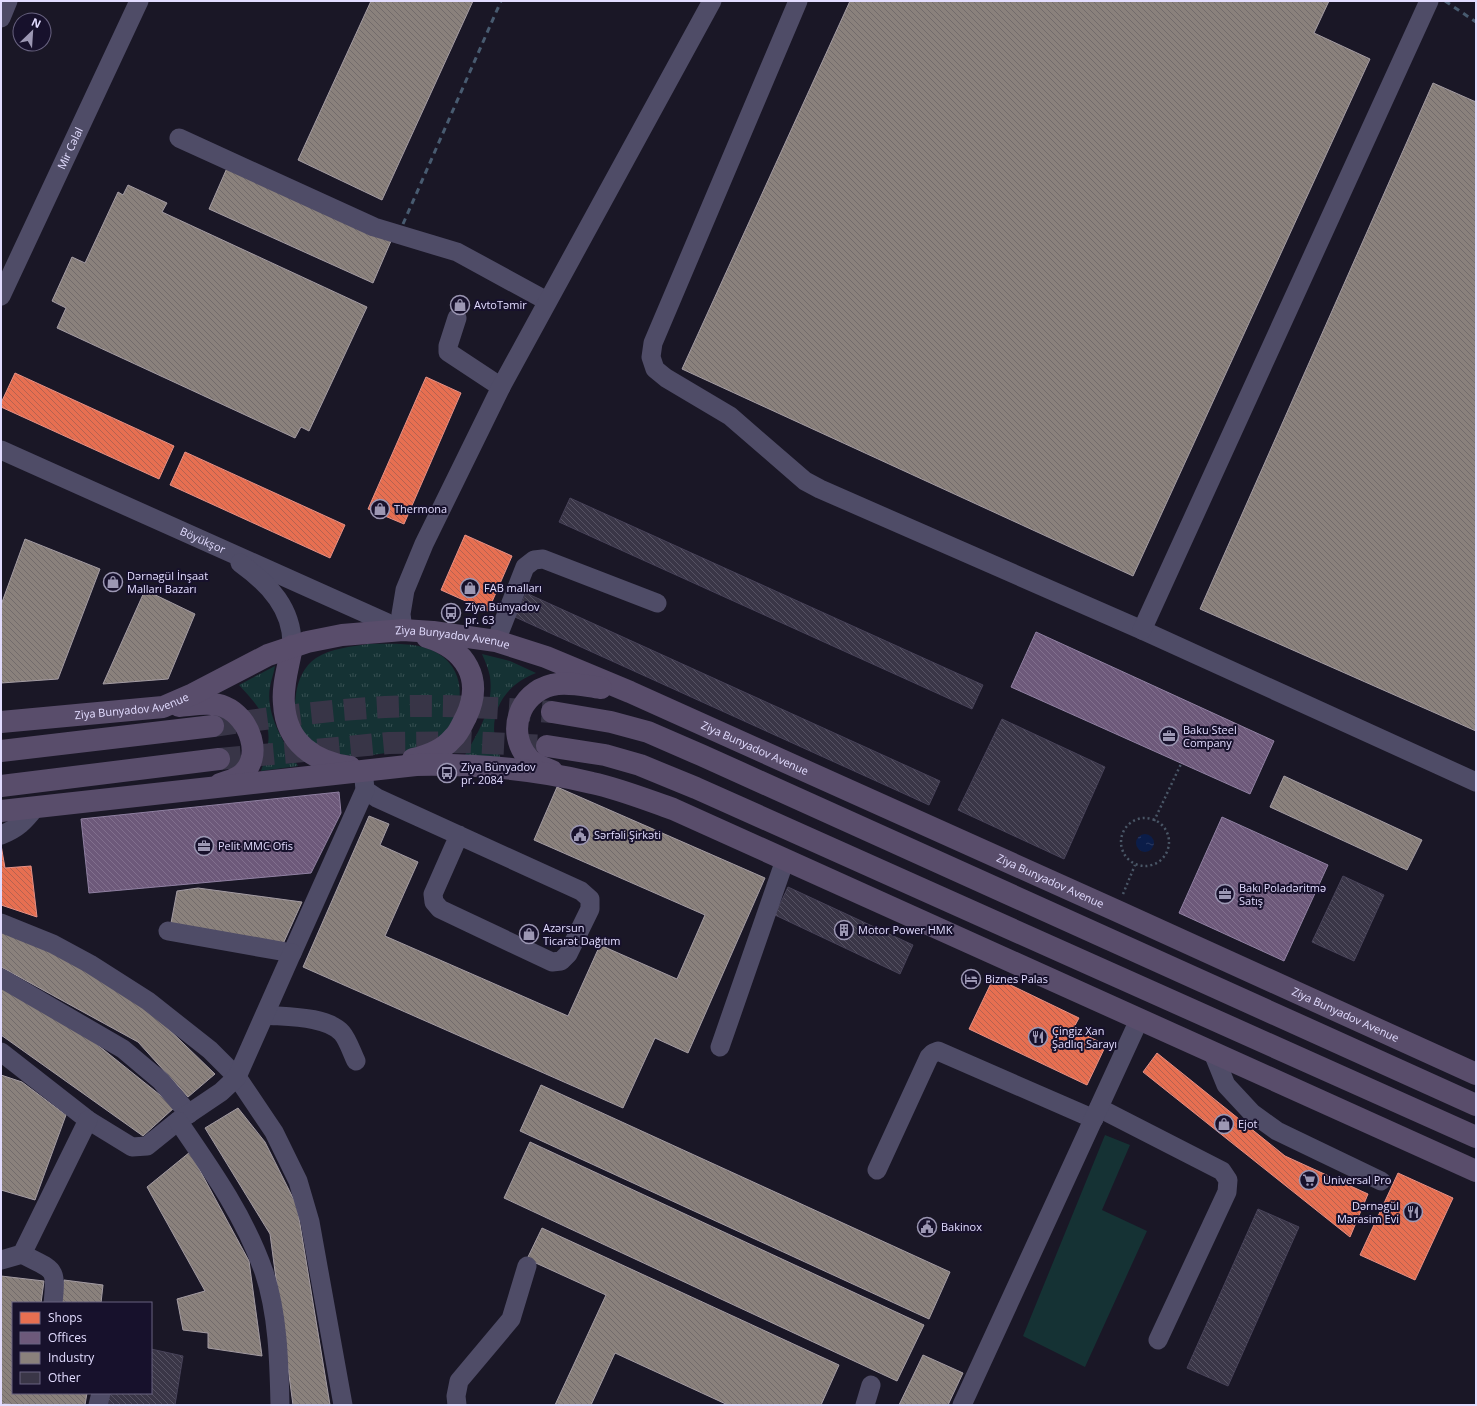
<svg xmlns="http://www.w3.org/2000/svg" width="1477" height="1406" font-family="'Open Sans',sans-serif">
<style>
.grass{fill:url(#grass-tufts)}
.green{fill:#153234}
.water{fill:url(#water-ripples)}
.shops{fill:url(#shops-back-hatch);stroke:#e69085}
.offices{fill:url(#offices-back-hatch);stroke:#9080a2}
.industry{fill:url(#industry-back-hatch);stroke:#a49ca3}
.building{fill:url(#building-back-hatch);stroke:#474258}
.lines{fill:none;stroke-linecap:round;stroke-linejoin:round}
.major-tunnel{stroke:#383547;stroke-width:22;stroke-dasharray:22 11;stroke-linecap:butt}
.path{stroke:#4a5767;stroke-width:2.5;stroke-dasharray:2 3;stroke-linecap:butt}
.minor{stroke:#4f4c67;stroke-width:19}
.major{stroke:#594d6b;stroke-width:22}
.rail{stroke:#485b70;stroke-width:3;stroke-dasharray:6 5;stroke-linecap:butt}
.labels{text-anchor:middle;stroke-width:4;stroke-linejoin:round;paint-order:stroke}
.street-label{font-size:11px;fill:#e2dcff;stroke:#17112c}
.poi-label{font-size:11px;fill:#e2dcff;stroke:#17112c;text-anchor:start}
</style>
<defs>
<pattern id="grass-tufts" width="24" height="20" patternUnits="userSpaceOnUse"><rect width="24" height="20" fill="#153234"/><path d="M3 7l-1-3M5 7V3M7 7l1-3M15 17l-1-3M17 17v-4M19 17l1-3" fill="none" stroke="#374f52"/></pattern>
<pattern id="water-ripples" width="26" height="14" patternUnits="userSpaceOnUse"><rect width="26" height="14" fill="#0b1d49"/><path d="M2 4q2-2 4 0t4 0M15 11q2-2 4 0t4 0" fill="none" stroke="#2e3d64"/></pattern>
<pattern id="shops-back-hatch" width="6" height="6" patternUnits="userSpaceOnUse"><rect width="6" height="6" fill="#e76f51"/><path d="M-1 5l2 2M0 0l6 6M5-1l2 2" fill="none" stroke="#b66250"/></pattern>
<pattern id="offices-back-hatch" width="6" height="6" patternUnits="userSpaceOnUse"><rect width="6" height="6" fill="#6d597a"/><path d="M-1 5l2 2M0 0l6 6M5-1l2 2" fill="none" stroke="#82708e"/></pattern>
<pattern id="industry-back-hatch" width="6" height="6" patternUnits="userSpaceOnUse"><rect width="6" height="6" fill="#8a817c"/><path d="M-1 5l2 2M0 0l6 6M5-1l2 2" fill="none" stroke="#726b6b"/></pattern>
<pattern id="building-back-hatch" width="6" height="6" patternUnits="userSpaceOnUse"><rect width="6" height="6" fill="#3a3647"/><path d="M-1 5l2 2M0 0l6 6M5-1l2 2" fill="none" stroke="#565263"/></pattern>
</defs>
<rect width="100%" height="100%" fill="#1a1726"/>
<g class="grass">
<path d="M368,644C392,644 422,641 442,656C466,674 463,707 449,730C442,740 427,746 416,750C406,753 395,752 386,753C377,754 367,756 358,756C320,756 289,735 296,694C298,680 304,666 316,658C331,648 351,647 368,644Z"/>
<path d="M482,654L510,661L536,673C499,687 484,722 501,759L465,755C479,732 494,706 490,677C489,670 485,661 482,654Z"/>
<path d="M275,666C274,673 271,680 270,687C265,715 285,744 298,766L261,771C264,762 267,753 268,744C272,720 254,701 239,685Z"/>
</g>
<polygon class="green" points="1105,1135 1130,1145 1102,1210 1147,1231 1085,1367 1023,1336"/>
<circle class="water" cx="1145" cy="843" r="9"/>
<g class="shops">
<polygon points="15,373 174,446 159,479 1,407 1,403"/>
<polygon points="426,377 461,393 404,524 368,509"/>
<polygon points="185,452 345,525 330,558 170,485"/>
<polygon points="465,535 512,556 488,611 441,590"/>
<polygon points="1,845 5,868 31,866 37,917 1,905"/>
<polygon points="994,977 1079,1018 1073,1029 1106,1045 1087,1085 969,1029"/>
<polygon points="1157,1053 1285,1156 1368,1194 1350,1237 1143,1072"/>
<polygon points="1398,1173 1453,1198 1415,1280 1360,1255"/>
</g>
<g class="offices">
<polygon points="1036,632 1274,741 1250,794 1011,687"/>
<polygon points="339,792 341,813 311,873 89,893 81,819"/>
<polygon points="1222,817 1328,865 1284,961 1179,913"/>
</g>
<g class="industry">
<polygon points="371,1 473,1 382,200 298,160"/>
<polygon points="850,1 1329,1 1314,33 1370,59 1133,576 682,369"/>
<polygon points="1433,83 1476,102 1476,731 1200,609"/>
<polygon points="227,168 391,241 373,283 209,209"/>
<polygon points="128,185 167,203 162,212 367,307 309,431 301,427 295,438 57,328 66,308 52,301 72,257 85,263 118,192 123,195"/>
<polygon points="25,539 100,569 58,679 1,683 1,605"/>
<polygon points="145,590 195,614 168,679 103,684"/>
<polygon points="1284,776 1422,840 1407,870 1270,807"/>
<polygon points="557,787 765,878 688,1053 655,1038 623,1108 303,967 369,816 389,824 380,845 418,862 385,936 568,1016 600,945 677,979 705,915 534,840"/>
<polygon points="198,888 302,902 283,944 171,923 177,891"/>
<polygon points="1,930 72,962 154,1015 215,1074 188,1097 138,1042 1,967"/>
<polygon points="1,987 89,1038 175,1107 143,1136 1,1035"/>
<polygon points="1,1075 22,1082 66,1115 35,1200 1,1190"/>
<polygon points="541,1085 950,1272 929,1319 520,1131"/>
<polygon points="238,1108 265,1142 297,1206 330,1405 293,1405 270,1234 205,1128"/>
<polygon points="530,1142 924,1325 897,1381 504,1198"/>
<polygon points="190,1152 249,1261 262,1356 208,1348 208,1333 183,1330 177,1299 205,1291 147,1187"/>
<polygon points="542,1228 839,1365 821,1405 728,1405 615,1353 591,1405 555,1405 606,1295 527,1259"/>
<polygon points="1,1276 44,1281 41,1303 13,1303 13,1393 87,1393 85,1405 16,1405 1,1403"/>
<polygon points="64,1280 103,1285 101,1303 61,1303"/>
<polygon points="923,1355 963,1373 948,1405 899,1405"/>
</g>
<g class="building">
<polygon points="570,498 983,685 972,709 559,522"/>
<polygon points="526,593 940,781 929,805 515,617"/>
<polygon points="1002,719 1105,767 1064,859 958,810"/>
<polygon points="1343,876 1384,895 1354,961 1312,942"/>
<polygon points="788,887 913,945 900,974 775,915"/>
<polygon points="1258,1209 1299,1227 1228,1386 1187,1368"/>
<polygon points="151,1349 183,1356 175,1405 107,1405 109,1393 151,1393"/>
</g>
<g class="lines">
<g class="major-tunnel">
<path d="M213,726C270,718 327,710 385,707C441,704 496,708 552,712"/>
<polyline points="219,759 389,743 468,742 547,746"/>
</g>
<g class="path">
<circle cx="1145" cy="842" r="24"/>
<polyline points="1154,821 1181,764"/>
<polyline points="1123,894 1135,865"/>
</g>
<g class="minor">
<polyline points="798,1 653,343 651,357 655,369 666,378 730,416 805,481 820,489 1142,630 1476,782"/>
<polyline points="1,18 8,1"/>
<polyline points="179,138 374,227 457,252 547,301"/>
<path id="s1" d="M1,296L139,1"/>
<polyline points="457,318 448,346 448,352 501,387"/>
<path id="s2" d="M1,450L403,630"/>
<path d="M240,563C269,584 293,609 292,646"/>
<polyline points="403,630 401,614 405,590 424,544 501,387 712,1"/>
<polyline points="1142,630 1429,1"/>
<polyline points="496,641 525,567 534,560 543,559 657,603"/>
<polyline points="365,790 377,798 581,891 590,899 590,909 568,954 561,961 552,962 440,909 434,902 433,894 459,835"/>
<path d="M1,835C17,829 25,821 35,808"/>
<polyline points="1,923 53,944 90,964 148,1001 210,1050 237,1077 274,1132 298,1181 310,1222 343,1405"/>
<polyline points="168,931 292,953 365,790 364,779"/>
<polyline points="1,978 123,1049 161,1081 189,1114"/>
<path d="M265,1015C287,1017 327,1016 342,1033C348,1040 352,1053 356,1061"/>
<polyline points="720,1047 785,860"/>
<polyline points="1,1052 88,1120 132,1147 147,1146 178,1121 221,1092 237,1077 292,953"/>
<polyline points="1213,1053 1226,1085 1252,1113 1277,1131 1381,1181"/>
<polyline points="1099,1108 1222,1171 1228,1180 1227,1192 1158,1340"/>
<path d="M178,1121C211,1169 245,1217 264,1272C278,1314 279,1361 280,1405"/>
<polyline points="877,1170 929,1057 933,1053 938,1051 1094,1119"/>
<path d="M22,1254C54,1271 57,1266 53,1303"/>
<polyline points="1,1260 22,1254 88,1120"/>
<polyline points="98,1405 101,1393"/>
<polyline points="457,1405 456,1396 459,1381 511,1319 527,1266"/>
<polyline points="865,1405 871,1385"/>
<polyline points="962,1405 1139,1020"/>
</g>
<g class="major">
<path d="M292,646C289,665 282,685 284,704C286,743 315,762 350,767"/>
<path d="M179,706C193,705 211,701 225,707C249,717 265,757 240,776C234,780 227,782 220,784"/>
<polyline points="552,712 611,722 648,732 701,755 1476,1105"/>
<path id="s3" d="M1,722L163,707L193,694L268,655L307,642L342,635L403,630L433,632L496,641L546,657L630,692L1115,910L1476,1074"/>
<polyline points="547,746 605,755 640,765 696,788 1476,1137"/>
<polyline points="1,751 213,726"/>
<path d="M413,759C427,756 443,750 453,738C459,733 462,724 466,717C484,679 466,649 427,637"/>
<path d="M552,771C544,768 534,765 528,758C506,732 519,693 552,685C567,681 585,686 601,688"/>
<polyline points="1,786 219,759"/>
<path d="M1,811L416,765C474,764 536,769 592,783C620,789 647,800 673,809L1476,1171"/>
</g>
<g class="rail">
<polyline points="1445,1 1476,22"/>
<polyline points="403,224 501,1"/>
</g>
</g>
<defs>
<g id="shop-ring" transform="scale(1)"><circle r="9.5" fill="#17112c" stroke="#9c97b3" stroke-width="1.5"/><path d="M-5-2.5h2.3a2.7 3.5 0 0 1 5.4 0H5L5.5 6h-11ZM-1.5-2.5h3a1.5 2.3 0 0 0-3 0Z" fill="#9c97b3"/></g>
<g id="bus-ring" transform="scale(1)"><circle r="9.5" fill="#17112c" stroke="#9c97b3" stroke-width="1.5"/><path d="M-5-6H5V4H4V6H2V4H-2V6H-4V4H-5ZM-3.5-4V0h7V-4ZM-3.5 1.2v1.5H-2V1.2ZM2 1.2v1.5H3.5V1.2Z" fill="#9c97b3"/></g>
<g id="office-ring" transform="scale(1)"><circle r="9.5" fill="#17112c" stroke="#9c97b3" stroke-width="1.5"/><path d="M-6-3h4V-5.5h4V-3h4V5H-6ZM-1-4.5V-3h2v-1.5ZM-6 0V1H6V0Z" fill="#9c97b3"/></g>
<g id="civic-ring" transform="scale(1)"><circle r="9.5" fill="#17112c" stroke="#9c97b3" stroke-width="1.5"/><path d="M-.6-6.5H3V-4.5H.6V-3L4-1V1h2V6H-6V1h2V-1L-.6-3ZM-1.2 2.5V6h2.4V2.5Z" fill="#9c97b3"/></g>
<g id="building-ring" transform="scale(1)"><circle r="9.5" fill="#17112c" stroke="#9c97b3" stroke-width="1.5"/><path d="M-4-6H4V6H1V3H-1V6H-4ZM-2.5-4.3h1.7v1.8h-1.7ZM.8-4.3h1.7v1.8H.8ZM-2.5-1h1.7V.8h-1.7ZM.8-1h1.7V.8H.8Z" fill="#9c97b3"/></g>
<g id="hotel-ring" transform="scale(1)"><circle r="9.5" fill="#17112c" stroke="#9c97b3" stroke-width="1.5"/><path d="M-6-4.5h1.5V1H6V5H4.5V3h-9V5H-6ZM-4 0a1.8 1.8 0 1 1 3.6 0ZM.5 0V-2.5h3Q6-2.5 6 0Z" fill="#9c97b3"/></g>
<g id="restaurant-ring" transform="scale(1)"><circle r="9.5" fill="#17112c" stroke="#9c97b3" stroke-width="1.5"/><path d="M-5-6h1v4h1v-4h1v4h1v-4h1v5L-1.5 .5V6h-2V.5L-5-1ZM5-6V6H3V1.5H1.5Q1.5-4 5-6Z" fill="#9c97b3"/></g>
<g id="supermarket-ring" transform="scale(1)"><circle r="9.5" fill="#17112c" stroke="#9c97b3" stroke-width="1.5"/><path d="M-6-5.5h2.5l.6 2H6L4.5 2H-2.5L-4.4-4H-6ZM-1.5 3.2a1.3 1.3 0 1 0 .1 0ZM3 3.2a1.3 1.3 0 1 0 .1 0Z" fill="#9c97b3"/></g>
</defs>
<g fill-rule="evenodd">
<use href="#shop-ring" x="460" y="305"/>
<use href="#shop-ring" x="380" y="509"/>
<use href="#shop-ring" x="113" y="582"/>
<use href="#shop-ring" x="470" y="588"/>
<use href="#bus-ring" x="451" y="613"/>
<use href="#office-ring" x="1169" y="736"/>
<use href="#bus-ring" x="447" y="773"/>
<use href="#civic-ring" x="580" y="835"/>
<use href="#office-ring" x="204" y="846"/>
<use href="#office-ring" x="1225" y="894"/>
<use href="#building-ring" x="844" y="930"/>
<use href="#shop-ring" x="529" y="934"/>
<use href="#hotel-ring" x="971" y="979"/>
<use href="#restaurant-ring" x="1038" y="1037"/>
<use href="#shop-ring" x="1224" y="1124"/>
<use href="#supermarket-ring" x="1309" y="1180"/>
<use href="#restaurant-ring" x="1413" y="1212"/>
<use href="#civic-ring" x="927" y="1227"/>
</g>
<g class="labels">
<g class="street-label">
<text dy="4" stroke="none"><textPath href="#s1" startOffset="163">Mir Cəlal</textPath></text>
<text dy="4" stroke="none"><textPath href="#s2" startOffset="221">Böyükşor</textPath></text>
<text dy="4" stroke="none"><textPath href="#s3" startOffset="468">Ziya Bunyadov Avenue</textPath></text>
<text dy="4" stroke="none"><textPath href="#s3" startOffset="132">Ziya Bunyadov Avenue</textPath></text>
<text dy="4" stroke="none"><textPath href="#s3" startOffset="792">Ziya Bunyadov Avenue</textPath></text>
<text dy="4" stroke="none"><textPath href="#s3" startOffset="1116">Ziya Bunyadov Avenue</textPath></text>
<text dy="4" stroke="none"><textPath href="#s3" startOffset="1440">Ziya Bunyadov Avenue</textPath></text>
</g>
<g class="poi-label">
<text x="474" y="309">AvtoTəmir</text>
<text x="394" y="513">Thermona</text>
<text x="127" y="580">Dərnəgül İnşaat<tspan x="127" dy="13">Malları Bazarı</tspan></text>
<text x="484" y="592">FAB malları</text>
<text x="465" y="611">Ziya Bünyadov<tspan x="465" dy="13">pr. 63</tspan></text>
<text x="1183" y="734">Baku Steel<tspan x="1183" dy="13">Company</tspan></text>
<text x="461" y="771">Ziya Bünyadov<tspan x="461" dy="13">pr. 2084</tspan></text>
<text x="594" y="839">Sərfəli Şirkəti</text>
<text x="218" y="850">Pelit MMC Ofis</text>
<text x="1239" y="892">Bakı Poladəritmə<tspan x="1239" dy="13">Satış</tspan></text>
<text x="543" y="932">Azərsun<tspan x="543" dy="13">Ticarət Dağıtım</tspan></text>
<text x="858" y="934">Motor Power HMK</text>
<text x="985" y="983">Biznes Palas</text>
<text x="1052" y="1035">Çingiz Xan<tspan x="1052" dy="13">Şadlıq Sarayı</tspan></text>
<text x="1238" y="1128">Ejot</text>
<text x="1323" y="1184">Universal Pro</text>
<text x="1399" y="1210" text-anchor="end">Dərnəgül<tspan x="1399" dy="13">Mərasim Evi</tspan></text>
<text x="941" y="1231">Bakinox</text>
</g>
</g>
<rect width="1477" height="1406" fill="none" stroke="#e2dcff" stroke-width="4"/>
<rect x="12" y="1302" width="140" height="92" fill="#17112c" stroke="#686280"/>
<rect x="20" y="1312" width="20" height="12" fill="#e76f51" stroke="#686280"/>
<text x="48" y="1322" font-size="12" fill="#e2dcff">Shops</text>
<rect x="20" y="1332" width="20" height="12" fill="#6d597a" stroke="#686280"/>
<text x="48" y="1342" font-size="12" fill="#e2dcff">Offices</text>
<rect x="20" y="1352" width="20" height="12" fill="#8a817c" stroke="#686280"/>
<text x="48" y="1362" font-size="12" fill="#e2dcff">Industry</text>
<rect x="20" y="1372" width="20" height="12" fill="#3a3647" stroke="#686280"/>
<text x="48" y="1382" font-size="12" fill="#e2dcff">Other</text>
<g transform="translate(32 32) rotate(25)"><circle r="19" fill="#17112c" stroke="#686280"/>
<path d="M0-3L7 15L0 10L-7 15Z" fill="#9c97b3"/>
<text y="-6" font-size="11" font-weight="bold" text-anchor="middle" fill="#e2dcff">N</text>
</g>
</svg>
